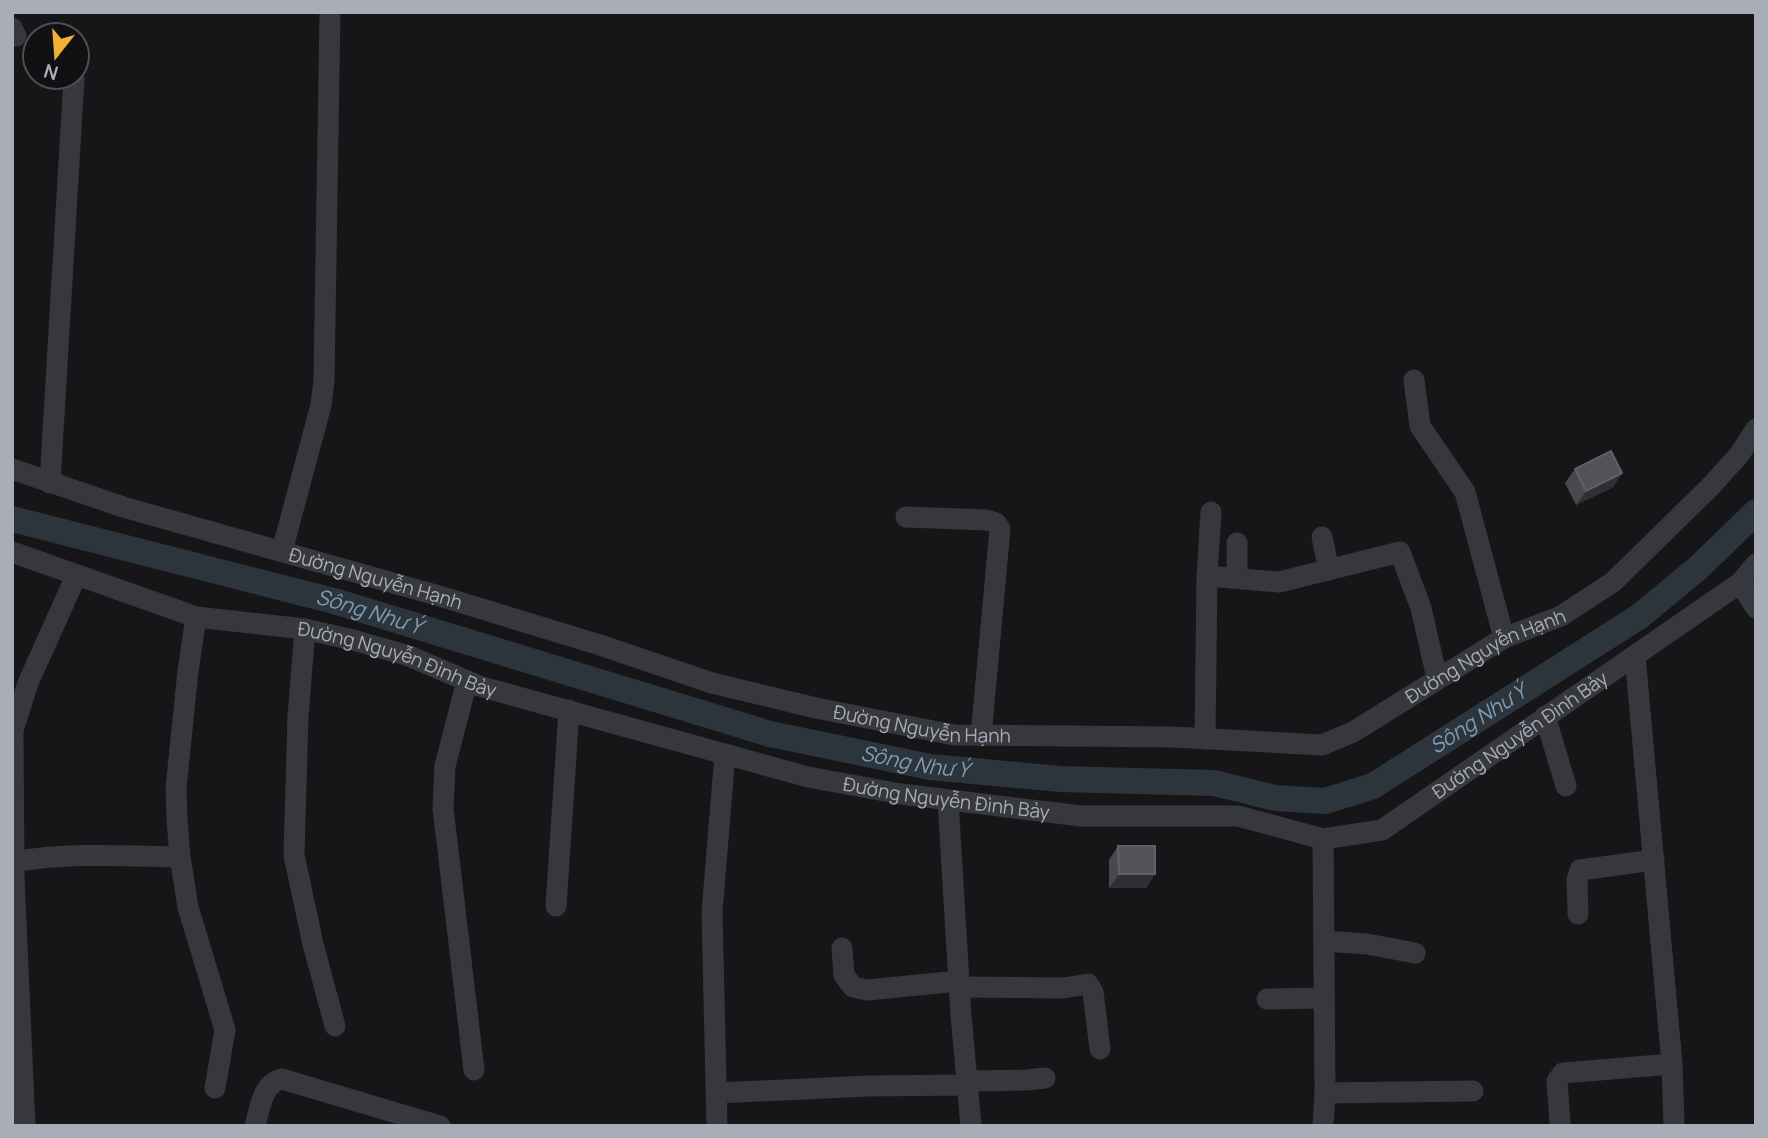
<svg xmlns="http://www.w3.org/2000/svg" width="1768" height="1138" font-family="Manrope,sans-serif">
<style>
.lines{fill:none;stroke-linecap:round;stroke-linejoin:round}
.river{stroke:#2c353c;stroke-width:26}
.minor{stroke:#37383d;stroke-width:21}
.wall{fill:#47494d}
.shaded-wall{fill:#2f3033}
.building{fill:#525359;stroke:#5f6168;stroke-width:2}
.labels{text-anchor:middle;stroke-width:5;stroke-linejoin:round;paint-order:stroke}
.street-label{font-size:19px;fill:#a8adb8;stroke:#111113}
.water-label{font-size:21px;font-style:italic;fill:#7f9bb3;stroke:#111113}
</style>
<rect width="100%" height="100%" fill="#161618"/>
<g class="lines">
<path class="river" id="s1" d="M12,519L334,601L770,734L930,767L1060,779L1214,783L1275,798L1325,801L1373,786L1640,616L1698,568L1756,512"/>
<g class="minor">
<polyline points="12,28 16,36"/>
<polyline points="1414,380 1420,426 1465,492 1504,638"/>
<path id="s2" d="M12,469L123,507L436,595L600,645L712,683L816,708L954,735L1173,737L1322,745L1353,732L1504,638L1561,616L1613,582L1710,487L1739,455L1756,429"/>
<polyline points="50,483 74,78"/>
<polyline points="906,517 987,520 996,523 1000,529 981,736"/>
<polyline points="1322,537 1329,570"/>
<polyline points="282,551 321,405 324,380 330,12"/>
<path id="s3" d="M12,552L196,617L305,629L357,641L409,656L479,686L808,777L901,794L1081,816H1238L1323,839L1382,830L1740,583L1756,564"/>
<polyline points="1207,576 1211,512"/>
<polyline points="1237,578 1237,543"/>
<polyline points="1740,583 1756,608"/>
<polyline points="196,617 188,671 176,788 177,819 180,857 188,907 225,1030 215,1088"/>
<polyline points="305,629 298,716 294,855 313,944 335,1026"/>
<polyline points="1635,656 1672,1064 1674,1126"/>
<polyline points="467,681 445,766 443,808 474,1070"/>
<polyline points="1545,716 1566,786"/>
<polyline points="1205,739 1207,576 1279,582 1400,552 1421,608 1437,678"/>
<polyline points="948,801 961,1015 971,1126"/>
<path d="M14,862C69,852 124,856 180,857"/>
<polyline points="556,906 569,710"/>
<polyline points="1578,914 1577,880 1580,870 1654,860"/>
<polyline points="1324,941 1367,944 1415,953"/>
<polyline points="842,948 844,975 853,987 867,990 959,981"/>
<polyline points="959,987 1063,988 1088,984 1093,992 1100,1049"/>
<polyline points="1267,999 1324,998"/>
<polyline points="967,1081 1026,1080 1045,1078"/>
<polyline points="717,1093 868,1086 967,1085"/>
<polyline points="1325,1093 1473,1091"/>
<polyline points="1560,1122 1557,1081 1563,1073 1672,1064"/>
<polyline points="25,1126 14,878 13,730 28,683 76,576"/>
<path d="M255,1126C260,1109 262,1083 282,1079L440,1126"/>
<polyline points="717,1126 712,912 725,754"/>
<polyline points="1323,1126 1325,1093 1323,839"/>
</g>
</g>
<g class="wall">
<polygon points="1575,469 1622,473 1613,487 1576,505 1565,483"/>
<polygon points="1118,846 1155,874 1146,888 1109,888 1109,860"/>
</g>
<g class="shaded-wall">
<polygon points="1622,473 1613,487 1576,505 1586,491"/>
<polygon points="1119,874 1155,874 1146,888 1109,888"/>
</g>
<g class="building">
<polygon points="1611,451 1622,473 1586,491 1575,469"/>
<polygon points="1118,846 1155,846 1155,874 1119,874"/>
</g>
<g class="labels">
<g class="street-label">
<text dy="7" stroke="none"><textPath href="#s2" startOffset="380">Đường Nguyễn Hạnh</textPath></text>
<text dy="7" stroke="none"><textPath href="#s2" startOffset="1535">Đường Nguyễn Hạnh</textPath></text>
<text dy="7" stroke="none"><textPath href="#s3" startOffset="402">Đường Nguyễn Đình Bảy</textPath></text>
<text dy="7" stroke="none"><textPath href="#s2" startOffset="947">Đường Nguyễn Hạnh</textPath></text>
<text dy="7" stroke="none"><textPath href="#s3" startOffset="1578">Đường Nguyễn Đình Bảy</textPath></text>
<text dy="7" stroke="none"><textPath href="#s3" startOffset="970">Đường Nguyễn Đình Bảy</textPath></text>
</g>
<g class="water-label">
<text dy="7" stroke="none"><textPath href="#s1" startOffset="369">Sông Như Ý</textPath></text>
<text dy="7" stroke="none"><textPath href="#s1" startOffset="1524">Sông Như Ý</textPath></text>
<text dy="7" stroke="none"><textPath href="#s1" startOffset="936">Sông Như Ý</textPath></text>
</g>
</g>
<rect width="1768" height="1138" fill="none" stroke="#a8adb8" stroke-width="28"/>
<g transform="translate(56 56) rotate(197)"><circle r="33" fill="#111113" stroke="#4d4f55" stroke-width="2"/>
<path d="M0-5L12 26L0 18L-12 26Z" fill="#f2b134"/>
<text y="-10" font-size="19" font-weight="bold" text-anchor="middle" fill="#a8adb8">N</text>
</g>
</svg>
